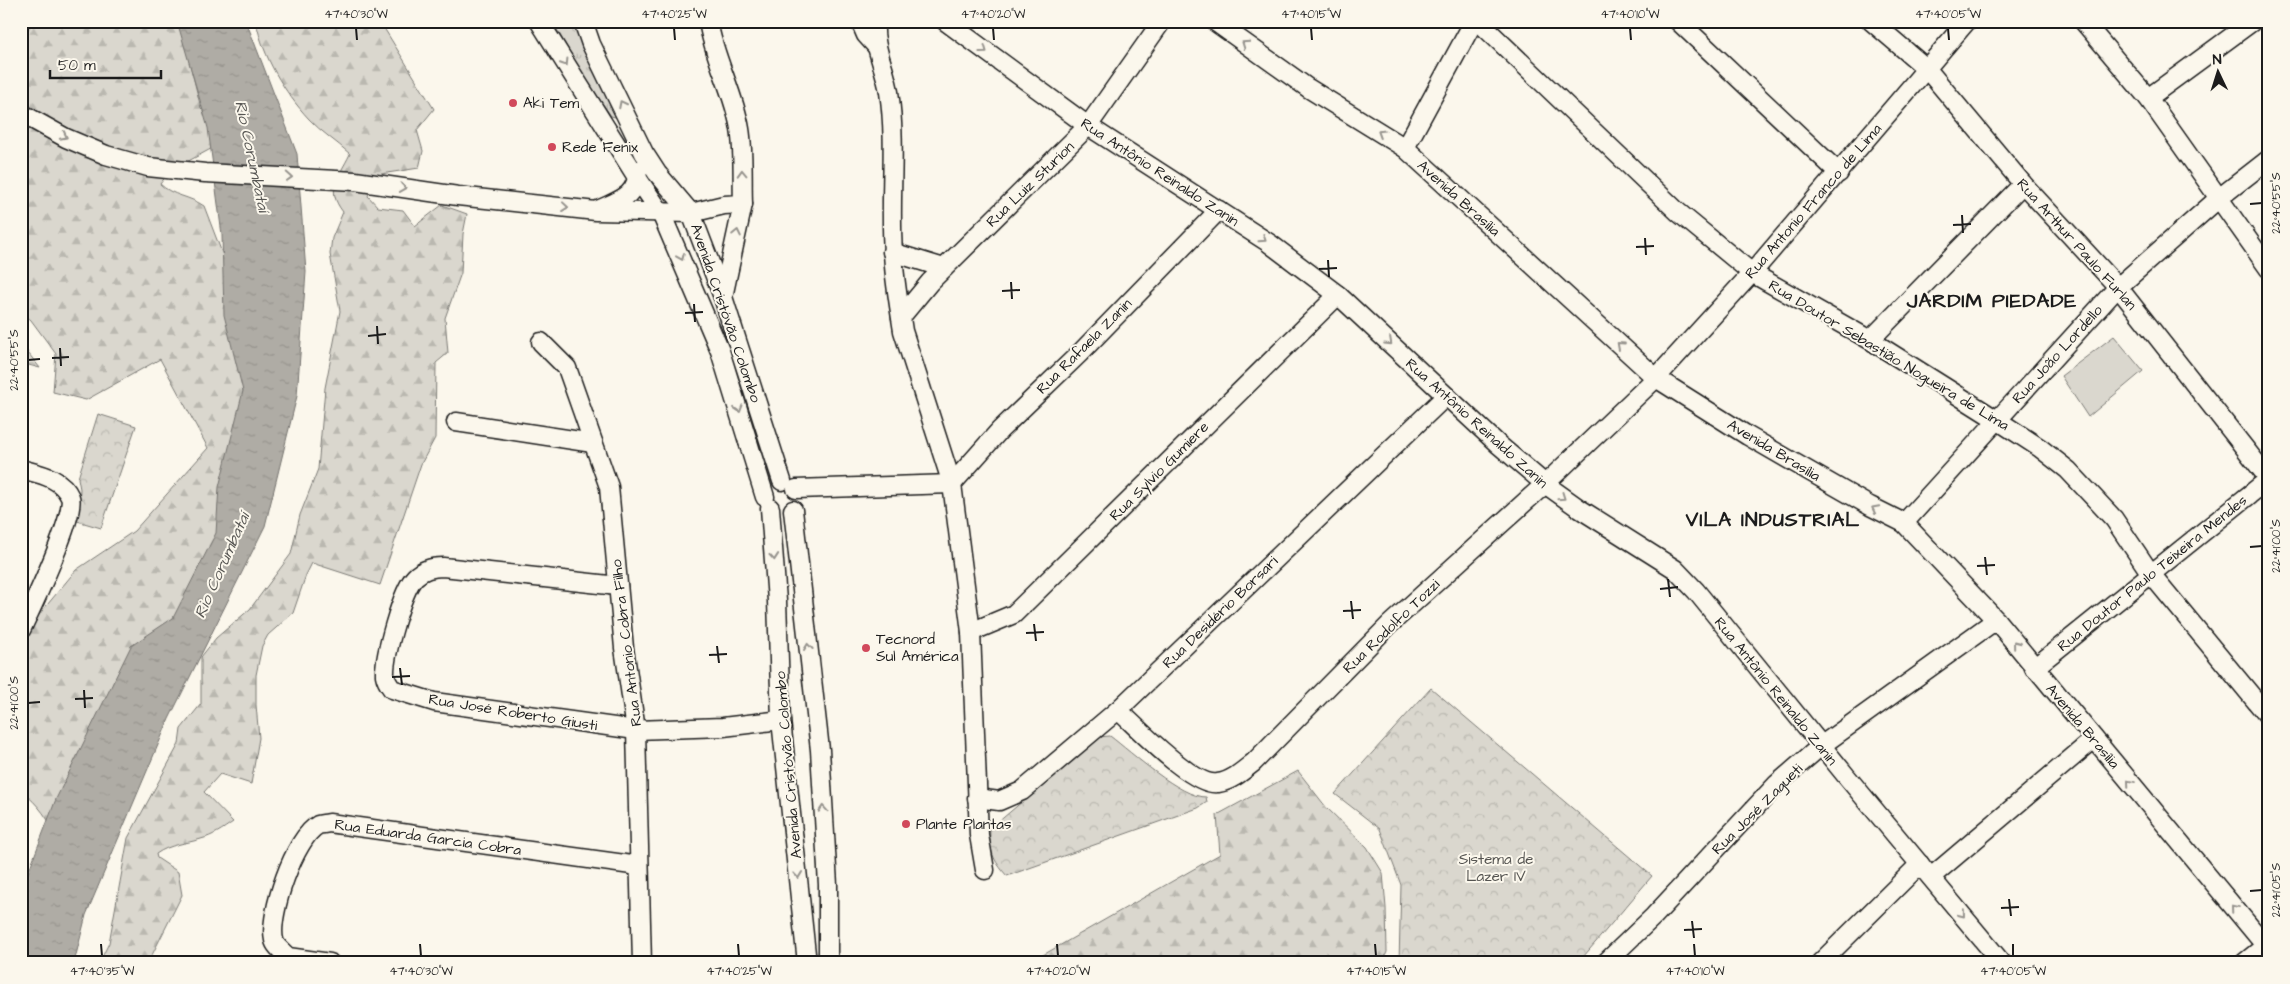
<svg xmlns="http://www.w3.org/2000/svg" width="2290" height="984" font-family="'Architects Daughter',sans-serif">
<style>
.grass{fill:url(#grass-tufts);stroke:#7b7a75}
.forest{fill:url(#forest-firs);stroke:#7b7a75}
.park{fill:url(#park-crowns);stroke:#7b7a75}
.pitch{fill:#dad7ce;stroke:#7b7a75}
.water{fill:url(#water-ripples);stroke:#74726e}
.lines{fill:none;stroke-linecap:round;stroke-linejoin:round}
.minor-casing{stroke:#1c1c1c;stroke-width:21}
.minor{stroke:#fbf7ec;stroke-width:18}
.oneway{stroke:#97948e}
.ticks{fill:none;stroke:#1c1c1c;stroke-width:2}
.poi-dot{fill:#d1495b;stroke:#fbf7ec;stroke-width:2}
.labels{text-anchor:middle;stroke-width:4;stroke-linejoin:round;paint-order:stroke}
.poi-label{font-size:15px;fill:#1c1c1c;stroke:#fbf7ec;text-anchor:start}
.street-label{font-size:15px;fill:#1c1c1c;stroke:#fbf7ec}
.park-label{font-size:15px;fill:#555451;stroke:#fbf7ec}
.water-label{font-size:16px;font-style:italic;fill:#575653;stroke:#fbf7ec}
.district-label{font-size:20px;font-weight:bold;letter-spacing:1px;fill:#1c1c1c;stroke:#fbf7ec}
.neatline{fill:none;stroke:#1c1c1c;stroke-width:2}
.ticks-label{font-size:12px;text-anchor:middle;fill:#1c1c1c}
</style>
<defs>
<pattern id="grass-tufts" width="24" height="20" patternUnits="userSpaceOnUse" patternTransform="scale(1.25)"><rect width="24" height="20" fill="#dad7ce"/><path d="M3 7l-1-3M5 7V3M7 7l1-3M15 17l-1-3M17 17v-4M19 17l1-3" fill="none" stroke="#bab8b0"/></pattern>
<pattern id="forest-firs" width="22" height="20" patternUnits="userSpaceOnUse" patternTransform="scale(1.25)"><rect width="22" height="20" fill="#dad7ce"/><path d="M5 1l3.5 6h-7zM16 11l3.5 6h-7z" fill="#bab8b0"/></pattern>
<pattern id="park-crowns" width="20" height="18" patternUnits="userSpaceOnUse" patternTransform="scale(1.25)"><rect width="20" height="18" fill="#dad7ce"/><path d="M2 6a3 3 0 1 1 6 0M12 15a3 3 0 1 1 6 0" fill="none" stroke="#bab8b0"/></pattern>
<pattern id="water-ripples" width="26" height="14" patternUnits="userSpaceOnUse" patternTransform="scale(1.25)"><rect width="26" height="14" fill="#afaca5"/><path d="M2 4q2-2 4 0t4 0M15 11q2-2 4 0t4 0" fill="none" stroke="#96938d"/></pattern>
</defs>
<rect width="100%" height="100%" fill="#fbf7ec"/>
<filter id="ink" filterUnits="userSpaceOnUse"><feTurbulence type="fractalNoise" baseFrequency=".02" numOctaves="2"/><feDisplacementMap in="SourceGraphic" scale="10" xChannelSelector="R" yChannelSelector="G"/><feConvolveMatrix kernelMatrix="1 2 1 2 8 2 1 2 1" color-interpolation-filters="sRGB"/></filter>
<g filter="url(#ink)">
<polygon class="grass" points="552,21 576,21 598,78 619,118 611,116 583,75"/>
<g class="forest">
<path d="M32,21H179L201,108L231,138L170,171L160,184C172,196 190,196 204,206L235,287L243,391L242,495L58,839C49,820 39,804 21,791V642L33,622L76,570L134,531L208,448L160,359L86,400L53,392L56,354L31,320L21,311V44Z"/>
<path d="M256,21H382L384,28L434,109L417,130L423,151L419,168L381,174L374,182L368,196L378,207L403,210L415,226L442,205L467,214L463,234L461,273L445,318L448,353L436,363L435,438L421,464L380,585L312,563L306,575L293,613L268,635L262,646L256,675V705L259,738L251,784L220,774L204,792L233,822C223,829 213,836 201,839C185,844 170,844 156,854L157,858L178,872L182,895L148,963H99L109,943L128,838L179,744L181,729L201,704V657L216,638L250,609L291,554L300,515L318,469L325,388L340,311L330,254L332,238L343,212C325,189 339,177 350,154C337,142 321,132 309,119C284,92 263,57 256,21Z"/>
<polygon points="1298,771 1326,807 1367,847 1383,873 1386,908 1387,952 1382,963 1029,963 1220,854 1217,815"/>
</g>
<g class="park">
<polygon points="21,344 40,368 21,363"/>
<polygon points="98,414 136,426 101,528 74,520 79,506 80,489 78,478"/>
<polygon points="1431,688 1652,876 1578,963 1399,963 1401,885 1380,829 1335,794"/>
<path d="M1110,736C1131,752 1181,798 1206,797L1207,802L1198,808L1007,876C993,860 989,851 990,829L1098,737Z"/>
</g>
<polygon class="pitch" points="2114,336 2143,371 2088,417 2061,376"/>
<polygon class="water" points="177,21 246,21 297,154 306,272 297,396 265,526 169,719 86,915 74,963 21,963 21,891 56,799 131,646 173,618 216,533 219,487 243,391 224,315 222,235 208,128"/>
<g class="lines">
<g class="minor-casing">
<g id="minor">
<polyline points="539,21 638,179 661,213 720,351 765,497"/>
<polyline points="583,21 591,44 644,153 657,173 691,213 723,297 782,481"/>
<polyline points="860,21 866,35 876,46"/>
<path d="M875,21C873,47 885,67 889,92C897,145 889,199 893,252C894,278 899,305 903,331L952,484L971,632L979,835L985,870"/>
<polyline points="945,21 1088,126 1269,243 1338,295 1499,445 1545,484 1580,509 1675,569 1696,591 1847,777 2002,963"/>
<polyline points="1214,21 1308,88 1405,148 1656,378 1748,436 1870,506 1904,523 1996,620 2265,945 2269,945"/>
<polyline points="1478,21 1678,212 1752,273 1870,340 1997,420 2040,448 2068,470 2114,519 2151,574 2269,717"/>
<polyline points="1678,21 1839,173"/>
<polyline points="1871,21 1926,68 2023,184 2118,287 2269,479"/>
<polyline points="2083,21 2148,98 2269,269"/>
<polyline points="2148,98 2253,21"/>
<path d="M21,113L66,138L106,155L148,167L205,173L355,181L458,196L596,211L691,213L724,205L743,204C742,179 744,153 740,129C734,92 714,59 708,21"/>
<polyline points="1405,148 1474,21"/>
<path d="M598,210C619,200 637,197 638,170"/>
<polyline points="892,252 944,268"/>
<polyline points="723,297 743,204"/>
<polyline points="901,317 930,282 1088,126 1162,21"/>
<polyline points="1870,340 2023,184"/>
<polyline points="541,342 567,368 609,487 624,648 636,730 642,963"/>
<polyline points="456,422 593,443"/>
<path d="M21,469C39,474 61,477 70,497C77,513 31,609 21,630"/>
<polyline points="952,484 1000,430 1080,353 1219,210"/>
<polyline points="796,489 952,484"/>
<polyline points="770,508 777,601 781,720 807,963"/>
<polyline points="793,510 820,750 828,885 828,963"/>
<polyline points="1904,523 2118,287 2219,198 2269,159"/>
<path d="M618,586L443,567C432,567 423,569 415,577C402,590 384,657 385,675C386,681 389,685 392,689L434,702L636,730L723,727L781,720"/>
<polyline points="971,632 1014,614 1338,295"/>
<polyline points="2034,668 2269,479"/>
<path d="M1118,710C1137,727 1194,788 1218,783C1232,781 1244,770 1254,762L1389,625L1545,484L1656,378L1752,273L1967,21"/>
<polyline points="977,798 999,801 1022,791 1118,710 1446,396"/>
<polyline points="1931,877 2094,739"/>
<path d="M330,963L288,957C283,952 275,946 274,940C268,915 295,837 318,825C321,824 326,824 329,823L639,866"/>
<polyline points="1605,963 1654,916 1777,784 1822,745 1996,620"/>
<polyline points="1820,963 1920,864"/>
<polyline points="2244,963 2269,943"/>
</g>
</g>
<use href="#minor" class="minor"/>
</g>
<defs><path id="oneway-chevron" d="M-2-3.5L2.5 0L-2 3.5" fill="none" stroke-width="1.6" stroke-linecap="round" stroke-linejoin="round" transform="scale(1.25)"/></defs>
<g class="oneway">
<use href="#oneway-chevron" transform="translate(1245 44) rotate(-145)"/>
<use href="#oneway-chevron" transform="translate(984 50) rotate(36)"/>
<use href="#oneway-chevron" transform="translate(565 63) rotate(58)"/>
<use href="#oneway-chevron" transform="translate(622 104) rotate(-117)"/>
<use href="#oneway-chevron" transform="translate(1381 133) rotate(-148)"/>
<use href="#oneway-chevron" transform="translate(64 136) rotate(27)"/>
<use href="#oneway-chevron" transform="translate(742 173) rotate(-92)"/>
<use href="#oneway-chevron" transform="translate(289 177) rotate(3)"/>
<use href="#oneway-chevron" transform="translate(403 188) rotate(8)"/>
<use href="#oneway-chevron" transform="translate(565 207) rotate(6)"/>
<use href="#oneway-chevron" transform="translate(737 233) rotate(-78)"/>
<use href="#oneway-chevron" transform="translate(1263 239) rotate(34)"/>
<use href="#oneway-chevron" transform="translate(681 257) rotate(67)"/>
<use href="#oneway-chevron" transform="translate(1389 342) rotate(43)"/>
<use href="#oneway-chevron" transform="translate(1620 345) rotate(-138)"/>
<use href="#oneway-chevron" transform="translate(739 409) rotate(73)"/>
<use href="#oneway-chevron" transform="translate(1562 497) rotate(35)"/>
<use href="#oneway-chevron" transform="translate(1875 509) rotate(-153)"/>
<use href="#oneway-chevron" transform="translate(774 557) rotate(85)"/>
<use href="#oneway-chevron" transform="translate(2016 644) rotate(-129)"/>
<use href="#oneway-chevron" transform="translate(808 647) rotate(-97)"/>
<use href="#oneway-chevron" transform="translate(2130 783) rotate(-130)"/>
<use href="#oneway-chevron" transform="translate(823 809) rotate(-94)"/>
<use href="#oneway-chevron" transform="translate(798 875) rotate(84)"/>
<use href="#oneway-chevron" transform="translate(2234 908) rotate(-130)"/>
<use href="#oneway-chevron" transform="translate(1962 914) rotate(51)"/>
</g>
</g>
<path class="ticks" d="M356,28L357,40M674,28L675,40M993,28L994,40M1311,28L1312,40M1630,28L1631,40M1948,28L1949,40M2250,204L2262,203M1962,215L1963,233M1953,225L1971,224M1645,238L1646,255M1636,247L1654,246M1328,260L1329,277M1319,269L1337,268M1011,282L1012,299M1002,291L1020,290M694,304L695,322M685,313L703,312M377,326L378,344M368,336L386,334M60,348L61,366M52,358L69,357M28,360L40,359M2250,547L2262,546M1985,557L1987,575M1977,566L1995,565M1668,579L1670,597M1660,589L1678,587M1351,601L1353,619M1343,611L1361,610M1034,624L1036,641M1026,633L1044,632M717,646L719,663M709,655L727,654M400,668L402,685M392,677L410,676M84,690L85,708M75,699L93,698M28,703L40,702M2250,891L2262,890M2009,899L2011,916M2001,908L2019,907M1692,921L1694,938M1684,930L1702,929M101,944L102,956M420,944L421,956M738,944L739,956M1057,944L1058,956M1375,944L1376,956M1694,944L1695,956M2013,944V956"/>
<g class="poi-dot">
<circle cx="513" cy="103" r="5"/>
<circle cx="552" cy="147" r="5"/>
<circle cx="866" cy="648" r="5"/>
<circle cx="906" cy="824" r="5"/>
</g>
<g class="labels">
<g class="poi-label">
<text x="523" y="108">Aki Tem</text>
<text x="562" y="152">Rede Fenix</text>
<text x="876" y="644">Tecnord<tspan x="876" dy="17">Sul América</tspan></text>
<text x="916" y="829">Plante Plantas</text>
</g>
<g class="street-label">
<text transform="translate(1160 172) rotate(33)" y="5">Rua Antônio Reinaldo Zanin</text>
<text transform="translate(1030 184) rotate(-44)" y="5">Rua Luiz Sturion</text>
<text transform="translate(1459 198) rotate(42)" y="5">Avenida Brasília</text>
<text transform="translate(1813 201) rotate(-49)" y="5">Rua Antonio Franco de Lima</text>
<text transform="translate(2077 244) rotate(48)" y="5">Rua Arthur Paulo Furlan</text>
<text transform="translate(726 313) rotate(71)" y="5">Avenida Cristóvão Colombo</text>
<text transform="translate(1084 346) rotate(-45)" y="5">Rua Rafaela Zanin</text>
<text transform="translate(2057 354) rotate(-48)" y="5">Rua João Lordello</text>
<text transform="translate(1889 355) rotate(31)" y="5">Rua Doutor Sebastião Nogueira de Lima</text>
<text transform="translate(1477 423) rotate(42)" y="5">Rua Antônio Reinaldo Zanin</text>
<text transform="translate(1774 450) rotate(31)" y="5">Avenida Brasília</text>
<text transform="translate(1159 471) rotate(-45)" y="5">Rua Sylvio Gumiere</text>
<text transform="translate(2152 573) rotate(-39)" y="5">Rua Doutor Paulo Teixeira Mendes</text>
<text transform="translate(1220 612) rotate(-44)" y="5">Rua Desidério Borsari</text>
<text transform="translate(1391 626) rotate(-44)" y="5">Rua Rodolfo Tozzi</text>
<text transform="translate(626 643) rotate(-97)" y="5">Rua Antonio Cobra Filho</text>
<text transform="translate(1776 691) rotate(51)" y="5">Rua Antônio Reinaldo Zanin</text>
<text transform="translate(513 712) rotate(9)" y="5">Rua José Roberto Giusti</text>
<text transform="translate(2083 726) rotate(50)" y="5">Avenida Brasília</text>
<text transform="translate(788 765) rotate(-95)" y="5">Avenida Cristóvão Colombo</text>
<text transform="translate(1757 809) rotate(-45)" y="5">Rua José Zagueti</text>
<text transform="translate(428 837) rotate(8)" y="5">Rua Eduarda Garcia Cobra</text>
</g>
<g class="park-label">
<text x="1496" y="864">Sistema de<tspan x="1496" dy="17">Lazer IV</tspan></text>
</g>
<g class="water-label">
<text transform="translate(253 156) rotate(78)" y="6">Rio Corumbataí</text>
<text transform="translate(221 565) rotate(-66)" y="6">Rio Corumbataí</text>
</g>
<g class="district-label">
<text x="1992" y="307">JARDIM PIEDADE</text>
<text x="1773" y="526">VILA INDUSTRIAL</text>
</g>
</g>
<rect width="2290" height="984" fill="none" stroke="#fbf7ec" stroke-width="55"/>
<g transform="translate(2218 72) rotate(356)" stroke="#fbf7ec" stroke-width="4" paint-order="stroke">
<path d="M0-4L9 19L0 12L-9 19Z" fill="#1c1c1c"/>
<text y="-8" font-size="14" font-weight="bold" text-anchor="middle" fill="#1c1c1c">N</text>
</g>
<path d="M50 70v8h111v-8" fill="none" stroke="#1c1c1c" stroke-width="2.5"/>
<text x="58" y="70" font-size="15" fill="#1c1c1c" stroke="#fbf7ec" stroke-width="4" paint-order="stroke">50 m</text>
<rect x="28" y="28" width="2234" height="928" class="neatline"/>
<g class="ticks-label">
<text x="356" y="18">47°40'30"W</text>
<text x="674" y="18">47°40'25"W</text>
<text x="993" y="18">47°40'20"W</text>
<text x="1311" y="18">47°40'15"W</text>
<text x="1630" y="18">47°40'10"W</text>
<text x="1948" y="18">47°40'05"W</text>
<text transform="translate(2276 203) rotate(-90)" y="4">22°40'55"S</text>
<text transform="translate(14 360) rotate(-90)" y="4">22°40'55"S</text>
<text transform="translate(2276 546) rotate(-90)" y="4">22°41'00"S</text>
<text transform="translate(14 703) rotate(-90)" y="4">22°41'00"S</text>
<text transform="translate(2276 890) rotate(-90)" y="4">22°41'05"S</text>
<text x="102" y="975">47°40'35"W</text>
<text x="421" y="975">47°40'30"W</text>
<text x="739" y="975">47°40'25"W</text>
<text x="1058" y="975">47°40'20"W</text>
<text x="1376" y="975">47°40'15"W</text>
<text x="1695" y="975">47°40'10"W</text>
<text x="2013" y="975">47°40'05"W</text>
</g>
</svg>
